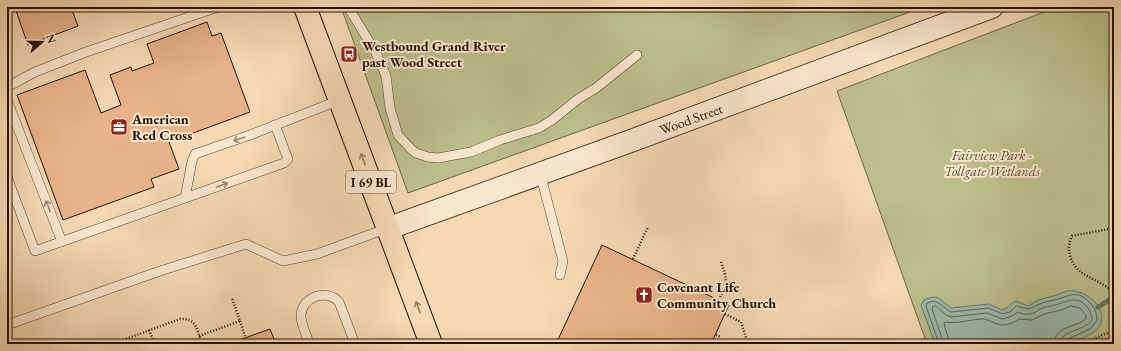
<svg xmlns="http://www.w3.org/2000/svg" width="1121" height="351" font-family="'EB Garamond',serif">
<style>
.green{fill:#bbbf8c;stroke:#706846}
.water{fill:#9cbaad;stroke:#6c7768}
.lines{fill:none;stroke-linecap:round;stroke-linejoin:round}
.shore{stroke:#606657;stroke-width:1}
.stream{stroke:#6c7768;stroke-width:5}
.building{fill:#e9b289;stroke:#241201}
.service-casing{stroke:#58442e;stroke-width:10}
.tertiary-casing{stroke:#58442e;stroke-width:24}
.primary-casing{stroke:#241201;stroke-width:24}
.path{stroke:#241201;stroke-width:2.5;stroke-dasharray:1 2;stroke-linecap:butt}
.service{stroke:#f8e6ce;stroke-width:9}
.tertiary{stroke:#f8e6ce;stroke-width:22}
.primary{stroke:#f4d9b3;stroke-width:22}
.oneway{stroke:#998772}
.oneway2{stroke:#967f63}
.labels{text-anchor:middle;stroke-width:4;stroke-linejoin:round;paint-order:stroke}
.shield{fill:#f8e6ce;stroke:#64523e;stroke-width:1}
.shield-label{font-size:13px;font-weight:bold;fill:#241201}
.poi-label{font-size:14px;font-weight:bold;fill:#241201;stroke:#f8e6ce;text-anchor:start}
.street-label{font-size:14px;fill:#241201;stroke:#f8e6ce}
.park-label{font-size:14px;font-style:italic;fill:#594f32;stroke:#f8e6ce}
</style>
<rect width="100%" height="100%" fill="#f4d9b3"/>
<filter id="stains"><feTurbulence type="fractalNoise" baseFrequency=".005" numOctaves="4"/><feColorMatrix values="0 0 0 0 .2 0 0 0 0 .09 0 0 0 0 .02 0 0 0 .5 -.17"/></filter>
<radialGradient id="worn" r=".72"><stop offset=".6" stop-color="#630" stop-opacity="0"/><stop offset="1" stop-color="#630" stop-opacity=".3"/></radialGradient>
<g class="green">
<polygon points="341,7 924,7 408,193"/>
<polygon points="1057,7 1114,7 1114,344 927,344 837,91"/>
</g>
<path class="water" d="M1066,291C1092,287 1118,321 1089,335C1082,339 1073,342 1066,344C1057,346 1039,344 1029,344C998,344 967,344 935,344L921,305L924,300C939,293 940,300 951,308L989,304L1002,310C1009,308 1011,303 1016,301L1028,306L1038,300L1057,295Z"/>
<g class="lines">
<g class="shore">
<path d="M939,344L926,306L927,303C938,298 942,307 951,312L988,308L1003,314L1010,312L1016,306L1028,309C1033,308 1036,305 1040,304C1044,302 1050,301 1055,300C1069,296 1078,289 1090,303C1095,308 1097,314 1097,320L1090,329L1068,339L1065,344"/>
<path d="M944,344L932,309L933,306H936L946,315L951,317L987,313L1003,319L1012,316L1018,312C1021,313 1025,315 1029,314C1034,314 1037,311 1040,309C1044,307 1051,306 1055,305C1067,302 1077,295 1086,306C1090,310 1092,315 1092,320C1084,332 1061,329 1060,344"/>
<path d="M950,344L944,324L945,322C958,324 971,319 984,319C991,320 997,326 1005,325C1010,324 1015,322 1019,319L1032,320L1044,314L1061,310L1071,306L1080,308L1085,314L1086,319C1075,328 1055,325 1054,344"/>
</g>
<polyline class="stream" points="1098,307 1114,297"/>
</g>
<g class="building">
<polygon points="17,7 71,7 78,26 28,45 15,8"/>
<polygon points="207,22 212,36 221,33 250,112 169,142 179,169 151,179 154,187 63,220 17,95 85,70 101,113 121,105 110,75 131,67 132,71 154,63 147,44"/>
<polygon points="602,245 729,305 711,344 556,344"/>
<polygon points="270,329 276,344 228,344"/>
</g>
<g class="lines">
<g class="service-casing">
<g id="service">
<polyline points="348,7 375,51 381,64 386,76 390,108 398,135 411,149 416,153 428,157 438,158 471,152 500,140 539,128 552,120 578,99 596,88 637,55"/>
<polyline points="7,87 35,72 86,52 218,7"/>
<polyline points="7,100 62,242"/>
<polyline points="540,173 563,261 560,275"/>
<polyline points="7,177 35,251 284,163 288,159 275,125"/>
<polyline points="185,198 192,161 195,154 250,135 340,100"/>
<polyline points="7,325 160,271 246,244 283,261 317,254 388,228"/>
<path d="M309,344C307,335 301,325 301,316C301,297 327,288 339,302L355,344"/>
</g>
</g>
<g class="tertiary-casing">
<polyline id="tertiary" points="389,228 628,142 992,7"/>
</g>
<g class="primary-casing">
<polyline id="primary" points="305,7 431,344"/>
</g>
<g class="path">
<path d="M1114,228L1072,236C1069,242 1068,248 1070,255C1074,277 1100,278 1114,293"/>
<polyline points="633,259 648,227"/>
<polyline points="697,290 697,287"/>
<path d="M719,300C727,282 728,281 721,262"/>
<polyline points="725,314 741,322 748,344"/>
<polyline points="240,321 245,336"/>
<polyline points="149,330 153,340 156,344"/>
<polyline points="716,335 721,337"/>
<polyline points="199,336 240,321 232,298"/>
<path d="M112,344L180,319C197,318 197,330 202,344"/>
<polyline points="1082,344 1114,330"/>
</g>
<use href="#service" class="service"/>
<use href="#tertiary" class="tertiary"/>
<use href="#primary" class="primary"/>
</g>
<defs><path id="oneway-shaft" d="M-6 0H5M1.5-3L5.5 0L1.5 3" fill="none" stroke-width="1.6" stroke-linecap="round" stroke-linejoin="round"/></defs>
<g class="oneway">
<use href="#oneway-shaft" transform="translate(239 139) rotate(161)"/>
<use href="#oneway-shaft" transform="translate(222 185) rotate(-20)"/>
<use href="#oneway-shaft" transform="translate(48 206) rotate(-111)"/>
</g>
<g class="oneway2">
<use href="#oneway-shaft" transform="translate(363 159) rotate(-111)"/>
<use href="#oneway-shaft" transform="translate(418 307) rotate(-110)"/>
</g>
<defs>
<g id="bus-square" transform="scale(0.9)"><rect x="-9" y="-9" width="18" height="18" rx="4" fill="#8f2418" stroke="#f8e6ce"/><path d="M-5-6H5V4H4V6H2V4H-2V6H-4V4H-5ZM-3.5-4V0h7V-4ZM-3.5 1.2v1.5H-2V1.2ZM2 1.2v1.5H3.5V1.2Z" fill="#fff"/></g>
<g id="office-square" transform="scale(0.9)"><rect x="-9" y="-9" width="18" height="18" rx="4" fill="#8f2418" stroke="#f8e6ce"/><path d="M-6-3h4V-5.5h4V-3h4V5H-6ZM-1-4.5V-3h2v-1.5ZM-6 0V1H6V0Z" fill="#fff"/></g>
<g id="church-square" transform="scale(0.9)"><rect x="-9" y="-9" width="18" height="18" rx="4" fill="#8f2418" stroke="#f8e6ce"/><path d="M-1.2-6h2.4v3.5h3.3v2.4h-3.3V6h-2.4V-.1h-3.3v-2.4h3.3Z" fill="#fff"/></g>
</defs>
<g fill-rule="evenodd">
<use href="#bus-square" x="349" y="54"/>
<use href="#office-square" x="119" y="127"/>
<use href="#church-square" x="644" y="295"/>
</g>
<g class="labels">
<rect class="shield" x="346" y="171" width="50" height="22" rx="3"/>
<g class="shield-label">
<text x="371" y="187">I 69 BL</text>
</g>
<g class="poi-label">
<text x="362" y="51">Westbound Grand River<tspan x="362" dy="16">past Wood Street</tspan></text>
<text x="132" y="124">American<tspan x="132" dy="16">Red Cross</tspan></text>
<text x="657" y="292">Covenant Life<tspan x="657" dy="16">Community Church</tspan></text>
</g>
<g class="street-label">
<text transform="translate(691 119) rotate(-20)" y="5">Wood Street</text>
</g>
<g class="park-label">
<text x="992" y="160">Fairview Park -<tspan x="992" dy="16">Tollgate Wetlands</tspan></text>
</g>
</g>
<rect width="1121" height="351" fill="none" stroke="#f4d9b3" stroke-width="24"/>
<rect x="8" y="8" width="1105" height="335" fill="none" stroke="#241201" stroke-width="2"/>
<rect x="12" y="12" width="1097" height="327" fill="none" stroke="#241201"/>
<g transform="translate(42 42) rotate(70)" stroke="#f8e6ce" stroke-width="3" paint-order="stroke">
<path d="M0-3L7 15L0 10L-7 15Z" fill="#241201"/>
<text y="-6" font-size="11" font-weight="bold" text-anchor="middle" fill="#241201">N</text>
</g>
<rect width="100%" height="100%" filter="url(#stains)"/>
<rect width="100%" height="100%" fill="url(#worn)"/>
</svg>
